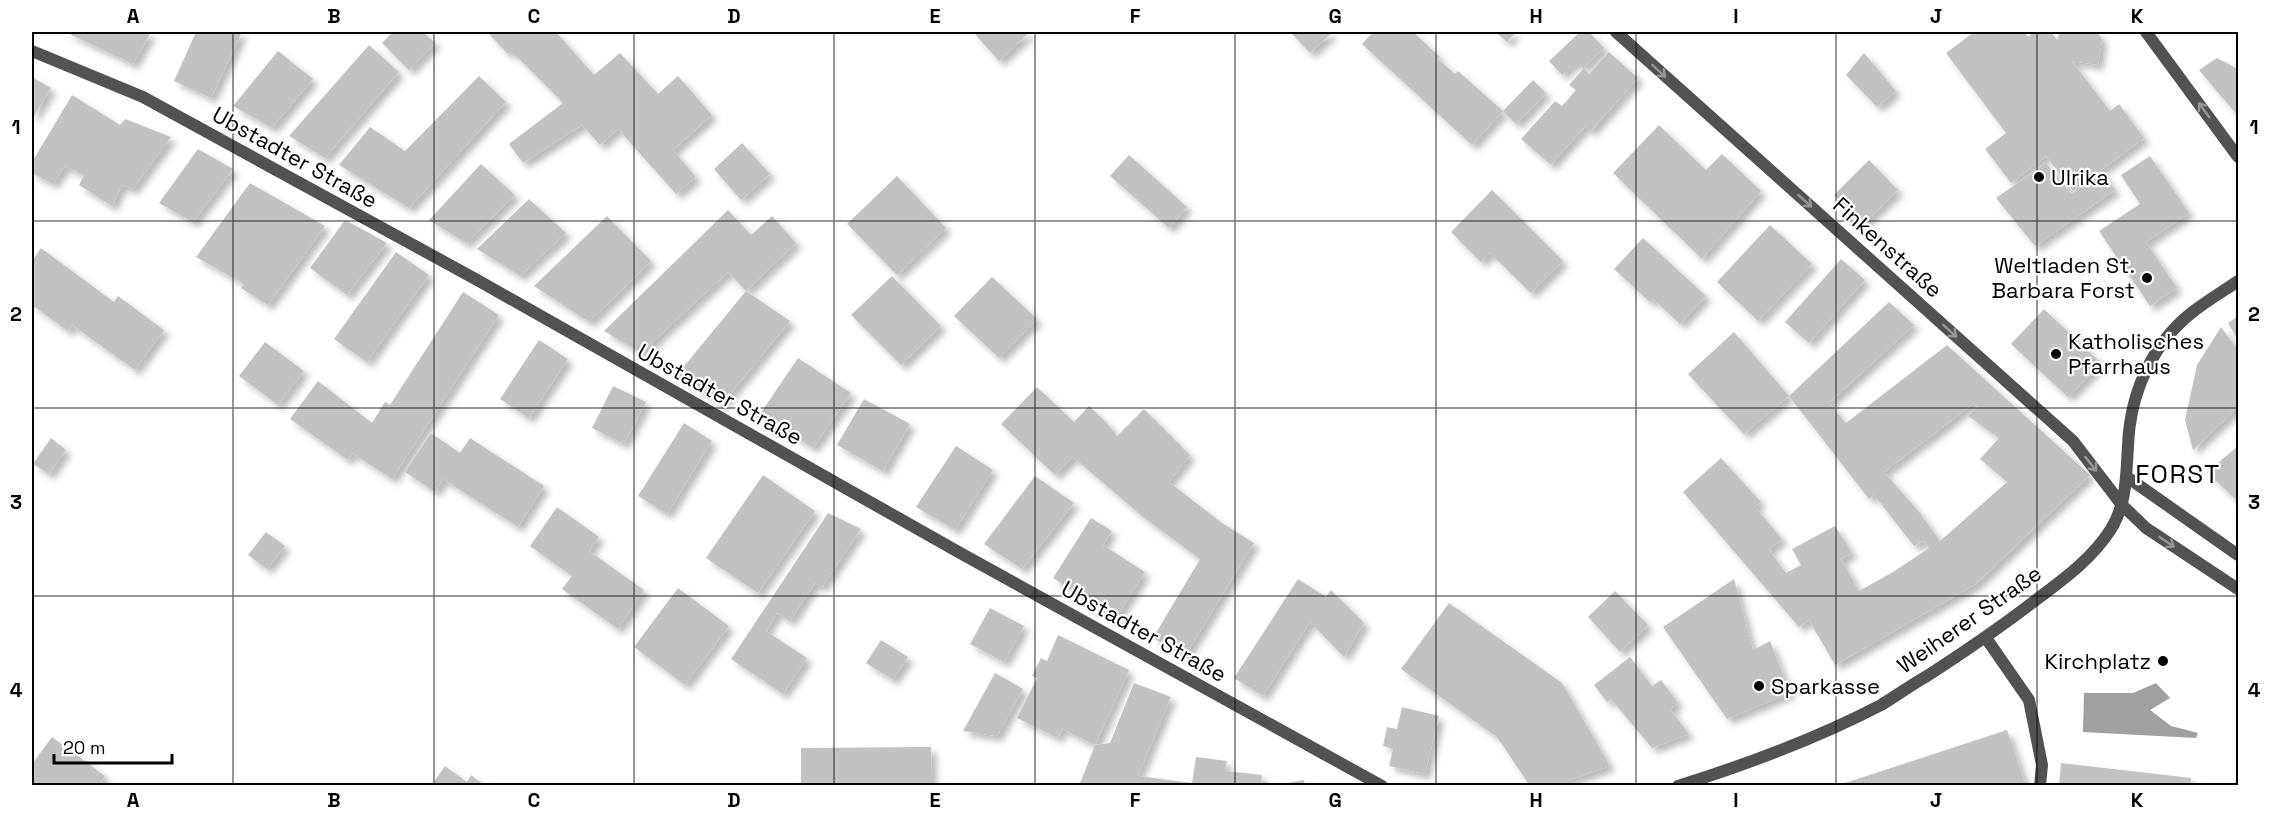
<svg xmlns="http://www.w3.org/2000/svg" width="2270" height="817" font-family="'Space Grotesk',sans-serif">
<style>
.water{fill:#a0a0a0}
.building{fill:#c2c2c2;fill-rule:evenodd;filter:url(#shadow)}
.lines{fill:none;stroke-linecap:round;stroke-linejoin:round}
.minor{stroke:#525252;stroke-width:12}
.tertiary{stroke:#525252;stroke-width:12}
.oneway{stroke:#979797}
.grid{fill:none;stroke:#000;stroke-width:1.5;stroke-opacity:0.55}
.poi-dot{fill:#000;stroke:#fff;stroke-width:2}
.labels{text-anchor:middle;stroke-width:4.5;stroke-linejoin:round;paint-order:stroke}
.street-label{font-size:22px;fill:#000;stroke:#fff}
.poi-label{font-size:22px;fill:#000;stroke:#fff;text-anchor:start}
.quarter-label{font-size:26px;letter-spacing:1.5px;fill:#000;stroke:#fff}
.neatline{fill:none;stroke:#000;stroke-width:2}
.grid-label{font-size:20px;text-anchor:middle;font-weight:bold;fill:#000}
</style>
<defs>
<filter id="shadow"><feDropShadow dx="5.5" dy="5.5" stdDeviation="3" flood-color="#0004"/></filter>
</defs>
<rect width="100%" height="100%" fill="#fff"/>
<polygon class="water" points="2156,683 2170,698 2150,710 2171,726 2198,733 2196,738 2083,732 2084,693 2133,693"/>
<g class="building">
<polygon points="65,32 151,32 133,64"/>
<polygon points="196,32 242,32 211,98 174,81"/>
<polygon points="393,32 423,32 435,43 409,70 382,43"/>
<polygon points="487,32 556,32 594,75 620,53 658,94 678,76 712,115 673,150 696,177 676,194 618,129 600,145 582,125 523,163 509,144 563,103 511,51 508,54"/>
<polygon points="975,32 1030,32 999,61 974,33"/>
<polygon points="1290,32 1333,32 1310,53"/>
<polygon points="1373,32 1413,32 1440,57 1438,59 1455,74 1458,71 1503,111 1533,80 1546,93 1516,124 1503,111 1472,145 1362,44"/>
<polygon points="1495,32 1516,32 1507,42"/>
<polygon points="1580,32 1589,32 1604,48 1583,68 1576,61 1562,75 1549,61"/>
<polygon points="1974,32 2024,32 2028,37 2034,32 2051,32 2058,41 2059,32 2097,32 2102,39 2098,65 2072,61 2110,111 2119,104 2144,138 2073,191 2046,156 2011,183 1985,149 2006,133 1946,53"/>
<polygon points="369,45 399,72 325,158 289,136"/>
<polygon points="278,51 313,79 272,128 233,106"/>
<polygon points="1609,52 1638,78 1591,131 1585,126 1551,165 1521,139 1555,101 1562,106 1576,90 1569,85 1584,68 1589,74"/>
<polygon points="1864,53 1896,91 1877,107 1846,75"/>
<polygon points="2217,58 2238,69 2238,116 2199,70"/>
<polygon points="479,76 506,102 409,208 339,165 370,127 405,151"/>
<polygon points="32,77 51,88 32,119"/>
<polygon points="72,95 120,125 125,119 171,137 133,189 122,185 112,206 79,185 84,175 65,166 53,184 32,173 32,162"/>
<polygon points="1659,125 1706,170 1722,154 1761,191 1702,259 1613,173"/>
<polygon points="742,143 770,174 741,200 714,169"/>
<polygon points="198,149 233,169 193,222 159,203"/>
<polygon points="1129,155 1187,207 1169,228 1110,176"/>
<polygon points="2150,156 2189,213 2146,242 2177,288 2150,306 2099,231 2140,204 2121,175"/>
<polygon points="1869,160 1898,190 1862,225 1834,195"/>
<polygon points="2046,163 2072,194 2103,173 2115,190 2035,246 1996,198"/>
<polygon points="481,164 515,195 466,243 429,220"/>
<polygon points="897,176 946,228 897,275 847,224"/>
<polygon points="250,183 325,226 268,305 241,288 244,284 196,257"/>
<polygon points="1492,190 1563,261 1531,293 1490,253 1481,262 1451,232"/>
<polygon points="529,199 566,233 520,276 477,249"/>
<polygon points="728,210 751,235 772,216 796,243 746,291 728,272 641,353 604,331"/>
<polygon points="607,216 651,261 589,322 534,286"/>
<polygon points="345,220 387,243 347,295 310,268"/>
<polygon points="1770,225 1812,264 1758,321 1717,282"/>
<polygon points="1643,238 1706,296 1680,324 1653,299 1650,302 1614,269"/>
<polygon points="41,248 114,302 118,296 164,330 135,370 72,325 68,331 32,305 32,261"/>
<polygon points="396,252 429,275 367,362 334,339"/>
<polygon points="1841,259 1865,280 1809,343 1785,322"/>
<polygon points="892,276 941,326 901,365 851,315"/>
<polygon points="992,277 1037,319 999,358 954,316"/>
<polygon points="746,291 790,321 722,404 676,376"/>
<polygon points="463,292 499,315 392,479 352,453 348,460 290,419 318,381 372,423 385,402 390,405"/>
<path d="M1889,302L1914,325L1829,403L1846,423L1947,345L2090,475L1976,584L1835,665L1809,620L1799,627L1683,492L1721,458L1761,502L1755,507L1782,539L1769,550L1786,573L1801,565L1792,549L1835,526L1852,553L1841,559L1859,591L1893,572L1929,548L1924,541L1914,546L1874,495L1869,499L1789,396ZM1974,403L1977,407L1968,416L1999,438L1980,459L2007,482L1940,541L1920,513L1884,472Z"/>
<polygon points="2044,309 2101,363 2068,397 2011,344"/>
<polygon points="2238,316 2238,340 2228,323"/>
<polygon points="2221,327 2238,350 2238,407 2193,450 2185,420 2197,365"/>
<polygon points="1734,332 1789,396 1744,434 1688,374"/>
<polygon points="539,340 568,359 529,418 500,399"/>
<polygon points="265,342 304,371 278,405 239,376"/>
<polygon points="798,358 851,393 813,448 760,414"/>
<polygon points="613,386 646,402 624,444 592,428"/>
<polygon points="1037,387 1074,422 1089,406 1106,422 1117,436 1144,409 1190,455 1169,482 1222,523 1254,543 1185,656 1153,638 1200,559 1143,517 1073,457 1055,475 1001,424"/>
<polygon points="864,399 910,424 883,471 837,445"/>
<polygon points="684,423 712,441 667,514 638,496"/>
<polygon points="431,433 460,453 470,438 544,486 518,527 443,479 435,492 405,472"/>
<polygon points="51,438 66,450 49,474 33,464"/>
<polygon points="956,446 993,470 955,530 916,507"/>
<polygon points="2238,446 2238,502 2207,472"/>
<polygon points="763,475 815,511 758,593 706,558"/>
<polygon points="1035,476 1074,503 1022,569 984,544"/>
<polygon points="557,507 599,537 589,551 644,590 618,629 562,589 572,576 530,546"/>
<polygon points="828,513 861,529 822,587 815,583 790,621 777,613 766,631 807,658 783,694 731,659"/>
<polygon points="1091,518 1112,531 1103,545 1145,572 1116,618 1053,578"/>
<polygon points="266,532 285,546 267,569 248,555"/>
<polygon points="1298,579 1326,597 1331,590 1364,623 1344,657 1310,622 1263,696 1234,678"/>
<polygon points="1734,579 1753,650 1770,641 1790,693 1727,719 1663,627"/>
<polygon points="678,588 729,626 685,685 634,647"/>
<polygon points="1615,591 1648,625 1620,652 1588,617"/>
<polygon points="1449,603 1562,683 1610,766 1553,786 1530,786 1497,737 1401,669"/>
<polygon points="990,608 1024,626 1004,662 970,644"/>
<polygon points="1058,635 1129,670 1095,745 1062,729 1058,738 1017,718 1037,678 1032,676 1041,658 1047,661"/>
<polygon points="881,640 908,657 893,680 866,663"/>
<polygon points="1630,657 1652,686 1661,680 1678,703 1670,709 1689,734 1652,748 1611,699 1607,702 1594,685"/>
<polygon points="995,673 1023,689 997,736 963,731"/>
<polygon points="1134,683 1171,697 1138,776 1192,783 1196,757 1227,761 1225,771 1262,775 1261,786 1079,786 1095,745 1110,743"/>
<polygon points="1402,707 1439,716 1425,774 1389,766 1393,749 1383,746 1387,727 1397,729"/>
<polygon points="2007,730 2026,786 1839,786 1839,785"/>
<polygon points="52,737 105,776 98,786 32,786 32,764"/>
<polygon points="931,747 932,786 801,786 801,748"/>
<polygon points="2061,763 2191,778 2191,786 2059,786"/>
<polygon points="445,766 467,782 471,775 485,786 431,786"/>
<polygon points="1304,780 1305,786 1282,786 1282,784"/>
</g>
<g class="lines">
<g class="minor">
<polyline points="1616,32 2073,441 2122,505"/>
<polyline points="2146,32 2238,157"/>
<polyline points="32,51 143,97 479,281 962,554 1382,786"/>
<polyline points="1986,638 2029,700 2042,765 2040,786"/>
</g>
<g class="tertiary">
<polyline points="2127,477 2238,555"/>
<polyline points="2122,505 2146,528 2238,589"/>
<path d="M1678,786C1748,764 1816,739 1881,705C1896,696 1911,685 1927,676C1961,654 1995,631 2028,606C2058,583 2090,562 2111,529C2127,503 2126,475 2128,446C2130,395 2150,347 2190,314C2205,302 2222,292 2238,281"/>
</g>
</g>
<defs><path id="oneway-shaft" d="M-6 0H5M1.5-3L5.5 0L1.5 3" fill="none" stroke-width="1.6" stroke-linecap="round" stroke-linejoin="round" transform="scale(1.5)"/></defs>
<g class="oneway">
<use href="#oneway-shaft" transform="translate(1659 71) rotate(42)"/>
<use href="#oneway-shaft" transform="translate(2204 110) rotate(-126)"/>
<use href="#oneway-shaft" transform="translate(1805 201) rotate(42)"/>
<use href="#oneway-shaft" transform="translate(1950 331) rotate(42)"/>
<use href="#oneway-shaft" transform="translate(2091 464) rotate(52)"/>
<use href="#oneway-shaft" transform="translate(2167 542) rotate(34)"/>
</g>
<path class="grid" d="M233,32V786M434,32V786M634,32V786M834,32V786M1035,32V786M1235,32V786M1436,32V786M1636,32V786M1836,32V786M2037,32V786M32,221H2238M32,408H2238M32,596H2238"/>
<g class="poi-dot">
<circle cx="2039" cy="177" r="6"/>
<circle cx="2147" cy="278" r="6"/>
<circle cx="2056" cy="354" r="6"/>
<circle cx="2163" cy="661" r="6"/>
<circle cx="1759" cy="686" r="6"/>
</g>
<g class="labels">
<g class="street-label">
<text transform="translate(295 157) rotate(29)" y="8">Ubstadter Straße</text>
<text transform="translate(1888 247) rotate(42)" y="8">Finkenstraße</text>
<text transform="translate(720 394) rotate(29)" y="8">Ubstadter Straße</text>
<text transform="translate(1969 619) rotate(-35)" y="8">Weiherer Straße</text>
<text transform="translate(1144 631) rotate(29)" y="8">Ubstadter Straße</text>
</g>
<g class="poi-label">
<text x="2051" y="185">Ulrika</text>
<text x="2135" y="273" text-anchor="end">Weltladen St.<tspan x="2135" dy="25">Barbara Forst</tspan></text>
<text x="2068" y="349">Katholisches<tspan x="2068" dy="25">Pfarrhaus</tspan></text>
<text x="2151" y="669" text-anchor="end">Kirchplatz</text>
<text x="1771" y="694">Sparkasse</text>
</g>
<g class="quarter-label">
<text x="2178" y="483">FORST</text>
</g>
</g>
<rect width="2270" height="817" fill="none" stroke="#ffffff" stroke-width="66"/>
<path d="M54 754v9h118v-9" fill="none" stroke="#000000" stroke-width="3"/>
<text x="63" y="754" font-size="18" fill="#000000" stroke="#ffffff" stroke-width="4.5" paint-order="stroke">20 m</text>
<rect x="33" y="33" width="2204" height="751" class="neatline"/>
<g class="grid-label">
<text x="133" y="23">A</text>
<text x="334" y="23">B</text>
<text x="534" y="23">C</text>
<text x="734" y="23">D</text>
<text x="935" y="23">E</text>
<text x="1135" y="23">F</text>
<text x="1335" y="23">G</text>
<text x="1536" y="23">H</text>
<text x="1736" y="23">I</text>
<text x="1936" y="23">J</text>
<text x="2137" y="23">K</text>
<text x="16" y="134">1</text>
<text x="2254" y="134">1</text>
<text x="16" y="321">2</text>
<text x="2254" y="321">2</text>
<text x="16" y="509">3</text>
<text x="2254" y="509">3</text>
<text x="16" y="697">4</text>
<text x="2254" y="697">4</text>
<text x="133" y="807">A</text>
<text x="334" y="807">B</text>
<text x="534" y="807">C</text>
<text x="734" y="807">D</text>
<text x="935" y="807">E</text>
<text x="1135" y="807">F</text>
<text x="1335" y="807">G</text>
<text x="1536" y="807">H</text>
<text x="1736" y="807">I</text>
<text x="1936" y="807">J</text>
<text x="2137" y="807">K</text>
</g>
</svg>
